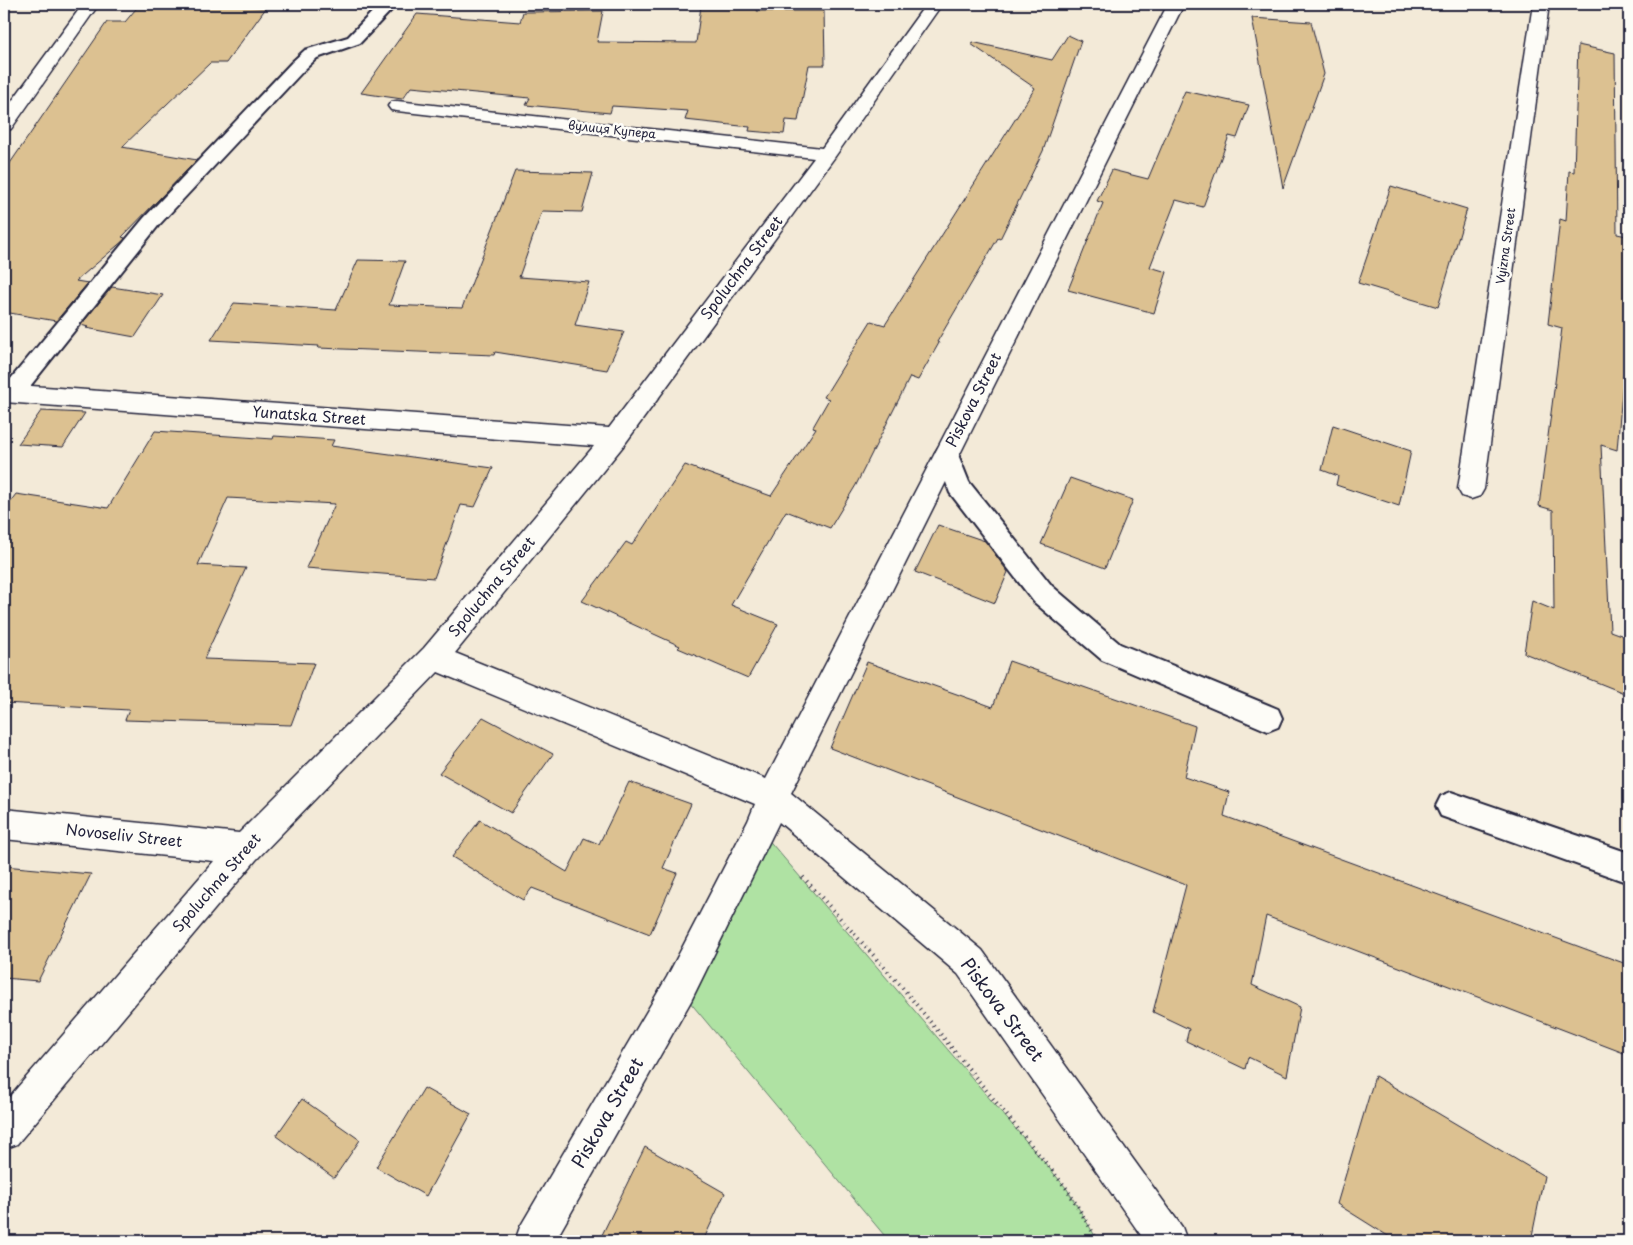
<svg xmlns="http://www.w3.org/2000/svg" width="1633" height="1245" font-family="'Playpen Sans',sans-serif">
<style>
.green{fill:#afe2a3;stroke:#68826f}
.building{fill:#dcc191;stroke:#22223b}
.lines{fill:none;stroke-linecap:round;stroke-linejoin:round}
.service-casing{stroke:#22223b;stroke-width:4}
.minor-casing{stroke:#22223b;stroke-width:3}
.path{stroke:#22223b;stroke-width:4;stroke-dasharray:1 4.5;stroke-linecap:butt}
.service{fill:#fdfcf7;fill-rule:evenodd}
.minor{fill:#fdfcf7;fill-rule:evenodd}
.labels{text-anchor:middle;stroke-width:5;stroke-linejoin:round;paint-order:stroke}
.far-street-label{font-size:12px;fill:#22223b;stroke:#fdfcf7}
.street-label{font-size:15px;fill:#22223b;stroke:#fdfcf7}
.near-street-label{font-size:18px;fill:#22223b;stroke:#fdfcf7}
</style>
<rect width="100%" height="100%" fill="#f3ead8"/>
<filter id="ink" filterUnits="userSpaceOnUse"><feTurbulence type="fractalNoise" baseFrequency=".02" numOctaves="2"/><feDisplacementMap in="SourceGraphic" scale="10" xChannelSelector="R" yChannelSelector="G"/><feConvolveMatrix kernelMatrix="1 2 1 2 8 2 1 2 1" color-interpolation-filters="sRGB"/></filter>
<g filter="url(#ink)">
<polygon class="green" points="760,830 1067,1189 1098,1241 889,1241 679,989"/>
<g class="building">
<polygon points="140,4 224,4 266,8 226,63 210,63 122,147 197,160 122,237 125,238 124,240 76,281 88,283 56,321 4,312 4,172 107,22 125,22"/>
<polygon points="701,6 758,6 757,11 824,11 825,65 809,65 798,121 786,120 784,134 749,131 750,127 685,120 688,111 612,106 610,113 526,105 530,98 411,87 402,99 361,93 417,14 520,22 523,12 603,11 597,42 696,43"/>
<polygon points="1252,18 1311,22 1324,74 1283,188"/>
<polygon points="1068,35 1081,41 1043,151 1000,239 998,238 937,342 939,343 918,380 910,377 856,485 830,528 786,511 731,605 778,624 748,678 678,648 680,646 582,601 626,542 632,545 685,465 771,496 816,428 813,427 829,399 824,397 871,321 885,325 1035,88 971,44 972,42 1052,60"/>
<polygon points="1578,45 1615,53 1617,234 1627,236 1624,305 1629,307 1629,310 1617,450 1601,445 1610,631 1629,638 1629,695 1524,653 1532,601 1554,610 1553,510 1539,506 1562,328 1548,324 1560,219 1566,221 1569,171 1574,172"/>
<polygon points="1185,91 1249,105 1237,138 1229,136 1203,207 1176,200 1150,267 1167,272 1154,313 1068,290 1103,203 1097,201 1112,170 1148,179"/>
<polygon points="515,171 593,173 582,212 542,211 519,277 589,282 575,325 624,332 607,370 495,352 494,355 318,348 319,346 211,340 234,303 336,310 358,260 405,261 389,305 462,308"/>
<polygon points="1391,186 1467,209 1438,307 1358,283"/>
<polygon points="112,287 163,295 135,337 86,328 88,327 81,325"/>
<polygon points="41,411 85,413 63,447 18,444"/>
<polygon points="1333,425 1411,451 1399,506 1336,485 1338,476 1322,470"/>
<polygon points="155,431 273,439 274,436 334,440 331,446 493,468 475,507 461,505 434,578 306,568 335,504 228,498 198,565 246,568 204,659 314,663 291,725 125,720 129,710 4,703 4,510 16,494 108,508"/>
<polygon points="1070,478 1133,500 1105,568 1041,544"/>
<polygon points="938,525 985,541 1008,572 995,603 915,572"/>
<polygon points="1009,661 1195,726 1184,777 1229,792 1224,816 1629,965 1629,1055 1266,916 1252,985 1300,1007 1287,1076 1248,1057 1245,1069 1186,1041 1189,1029 1153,1012 1186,885 830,748 867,662 993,707"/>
<polygon points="483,717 553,754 511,813 439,773"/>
<polygon points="629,782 691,804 663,868 677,873 650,934 532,888 523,900 452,857 480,820 567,872 584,838 599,844"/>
<polygon points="4,866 91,874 38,981 4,978"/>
<polygon points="1375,1076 1544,1176 1531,1241 1396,1241 1337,1204"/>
<polygon points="424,1088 471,1114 426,1196 376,1167"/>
<polygon points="302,1099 360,1140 334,1178 276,1136"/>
<polygon points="645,1147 725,1193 703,1241 599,1241"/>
</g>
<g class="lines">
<g class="service-casing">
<g id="service">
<polygon points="380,4 397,4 360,43 317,58 304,70 158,226 19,400 11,402 4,400 4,387 144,218 292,62 305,50 348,37"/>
<polygon points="947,444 955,447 969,482 1052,586 1120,644 1278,709 1282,718 1278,727 1268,731 1102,660 1034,602 950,493 935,453 939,447"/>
<polygon points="1451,792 1629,853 1629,883 1441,816 1436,806 1441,796"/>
</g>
</g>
<g class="minor-casing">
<g id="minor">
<polygon points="83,4 99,4 11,129 4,131 4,112"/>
<polygon points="926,4 942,4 834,158 624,445 455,653 766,779 1168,4 1184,4 791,793 982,950 1182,1227 1187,1241 1145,1241 958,974 779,822 691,1001 555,1241 515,1241 520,1227 667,977 748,821 755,804 438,672 256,860 17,1144 4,1149 4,1103 214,861 4,839 4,809 239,833 424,648 594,446 4,402 4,384 609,428 814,158 397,111 391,110 388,106 391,102 397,101 822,148"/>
<polygon points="1533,4 1549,4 1484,489 1480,496 1471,499 1462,496 1458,489"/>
</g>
</g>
<polyline class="path" points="803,877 901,986 1067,1189 1098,1241"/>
<use href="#service" class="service"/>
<use href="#minor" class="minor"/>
</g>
</g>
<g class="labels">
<g class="far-street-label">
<text transform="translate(612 130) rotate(6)" y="4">вулиця Купера</text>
<text transform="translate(1506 246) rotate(-82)" y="4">Vyizna Street</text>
</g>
<g class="street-label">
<text transform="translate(742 268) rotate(-53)" y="5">Spoluchna Street</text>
<text transform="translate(974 400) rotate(-63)" y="5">Piskova Street</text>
<text transform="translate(309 416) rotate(4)" y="5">Yunatska Street</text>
<text transform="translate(492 587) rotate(-50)" y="5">Spoluchna Street</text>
<text transform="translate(124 836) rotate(6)" y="5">Novoseliv Street</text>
<text transform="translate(217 883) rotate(-49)" y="5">Spoluchna Street</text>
</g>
<g class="near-street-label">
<text transform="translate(1002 1010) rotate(53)" y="6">Piskova Street</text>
<text transform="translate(608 1113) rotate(-60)" y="6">Piskova Street</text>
</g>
</g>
<rect width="1633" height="1245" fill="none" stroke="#fdfcf7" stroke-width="20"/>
<rect x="10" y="10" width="1613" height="1225" fill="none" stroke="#22223b" stroke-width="2" filter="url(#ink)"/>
</svg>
